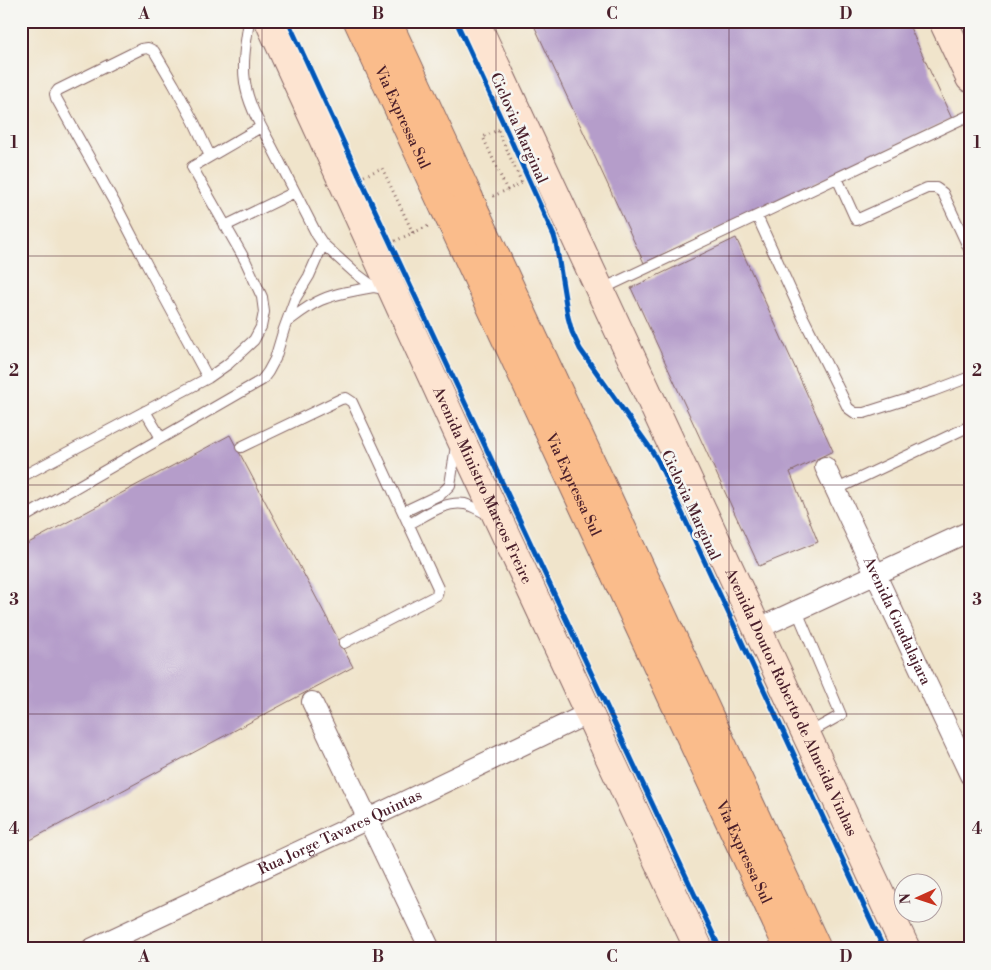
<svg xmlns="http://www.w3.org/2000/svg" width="991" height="970" font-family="'Libre Bodoni',serif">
  <rect width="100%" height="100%" fill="#f6f6f2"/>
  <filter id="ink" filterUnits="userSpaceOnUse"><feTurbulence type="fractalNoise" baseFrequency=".02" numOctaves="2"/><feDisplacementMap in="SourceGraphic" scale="10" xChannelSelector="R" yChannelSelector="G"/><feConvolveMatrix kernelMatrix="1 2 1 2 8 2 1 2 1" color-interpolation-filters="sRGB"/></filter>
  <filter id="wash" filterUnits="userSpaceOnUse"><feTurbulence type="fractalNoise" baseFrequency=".0096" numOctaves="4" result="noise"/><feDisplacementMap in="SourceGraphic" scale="20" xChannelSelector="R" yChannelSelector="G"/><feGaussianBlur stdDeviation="1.12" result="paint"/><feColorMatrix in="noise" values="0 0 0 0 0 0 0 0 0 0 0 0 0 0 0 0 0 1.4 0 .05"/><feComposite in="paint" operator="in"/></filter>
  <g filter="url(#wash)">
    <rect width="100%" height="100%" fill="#f0e4cb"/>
    <g id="blocks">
      <path fill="#b59dca" d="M532,21H907L952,119L644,263Z
        M736,238L833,451L790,472L818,542L759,566L631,288Z
        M230,435L353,667L21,845V547Z"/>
    </g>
  </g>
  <g filter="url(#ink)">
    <use href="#blocks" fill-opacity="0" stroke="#846463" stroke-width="1"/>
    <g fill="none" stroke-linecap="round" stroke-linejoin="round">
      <defs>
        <path id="lane" d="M249,21C246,41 242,62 245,82C248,107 264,131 275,153C289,180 303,208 317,235L323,244L354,272L374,287L389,290
          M837,178L856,220L927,188H936L943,193L970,251
          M757,216L802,315L848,408L855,413H864L933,391L970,377
          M225,226L295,192
          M600,290L970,115
          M287,322C298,314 309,305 321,300C337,293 356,290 374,287
          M208,378L148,267L118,209L56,98L55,94L58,90L141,49L148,48L154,51L174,85L194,122L210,156
          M145,411L161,438
          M241,447L341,399L346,398L352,402L438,588L437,595L344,643
          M21,477L208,378L228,364L254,340L261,327L264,312L262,297L245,260L192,167L261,127
          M835,490L970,426
          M403,512L441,494L450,485L456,446
          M21,519L262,380L268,372L275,359L284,329L295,299L309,276L323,244
          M409,524C425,516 445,500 465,504C473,506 482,512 490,515
          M797,611L841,715L807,734"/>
        <g id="street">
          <path id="s1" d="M825,467L970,775"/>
          <path d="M757,629L970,531"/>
          <path d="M312,702L430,949"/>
          <path id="s2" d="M91,949L368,819L589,713"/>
        </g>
        <g id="secondary">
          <path id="s3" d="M269,21L458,433L699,949"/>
          <path id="s4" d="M475,21L906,949"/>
          <path d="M943,21L970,78"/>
        </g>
        <g id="highway">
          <path id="s5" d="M358,21L444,207"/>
          <path d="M387,21L468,196"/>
          <path d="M477,216L817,949"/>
          <path id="s6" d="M454,227L789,949"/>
        </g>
      </defs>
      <use href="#lane" stroke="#846463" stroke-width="12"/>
      <use href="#street" stroke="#846463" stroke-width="22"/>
      <use href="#secondary" stroke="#846463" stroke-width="30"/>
      <use href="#highway" stroke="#846463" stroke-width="30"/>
      <path stroke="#846463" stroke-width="3" stroke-dasharray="1 4" stroke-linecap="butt" d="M498,131L522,183
        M364,176L382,168L413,233
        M507,190L522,183
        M493,196L507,190L483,137L500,129
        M395,241L428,226"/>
      <use href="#lane" stroke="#fff" stroke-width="10"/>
      <use href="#street" stroke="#fff" stroke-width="20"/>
      <use href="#secondary" stroke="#fde4d1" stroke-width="28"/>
      <use href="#highway" stroke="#fabc8b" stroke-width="28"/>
      <defs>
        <path id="highway-bridge" d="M468,196L477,216
          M444,207L454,227"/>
      </defs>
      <use href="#highway-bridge" stroke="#846463" stroke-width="30" stroke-linecap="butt"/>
      <use href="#highway-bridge" stroke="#fabc8b" stroke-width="28"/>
      <defs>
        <path id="cycleway" d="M288,21L360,178L720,949
          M456,21L505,127L554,236L556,243L568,317L572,332L580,349L650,448L658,461L884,949"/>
      </defs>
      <use href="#cycleway" stroke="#f6f6f2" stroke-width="8"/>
      <use href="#cycleway" stroke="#0057b8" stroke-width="5"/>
    </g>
  </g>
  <path fill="none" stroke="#4a1f2b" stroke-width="1" stroke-opacity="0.55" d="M262,21V949M496,21V949M729,21V949M21,256H970M21,485H970M21,714H970"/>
  <g text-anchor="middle" stroke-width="5" stroke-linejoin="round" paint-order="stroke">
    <g font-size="15" fill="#4a1f2b" stroke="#f6f6f2">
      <text dy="5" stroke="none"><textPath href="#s5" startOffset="106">Via Expressa Sul</textPath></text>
      <text transform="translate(519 128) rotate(66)" y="5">Ciclovia Marginal</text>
      <text dy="5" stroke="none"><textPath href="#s6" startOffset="284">Via Expressa Sul</textPath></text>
      <text dy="5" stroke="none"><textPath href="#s3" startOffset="511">Avenida Ministro Marcos Freire</textPath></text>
      <text transform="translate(691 505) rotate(65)" y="5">Ciclovia Marginal</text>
      <text dy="5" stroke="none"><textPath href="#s1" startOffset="170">Avenida Guadalajara</textPath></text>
      <text dy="5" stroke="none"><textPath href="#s4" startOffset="751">Avenida Doutor Roberto de Almeida Vinhas</textPath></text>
      <text dy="5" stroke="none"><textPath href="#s2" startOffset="275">Rua Jorge Tavares Quintas</textPath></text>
      <text dy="5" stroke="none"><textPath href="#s6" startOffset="689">Via Expressa Sul</textPath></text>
    </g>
  </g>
  <rect width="991" height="970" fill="none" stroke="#f6f6f2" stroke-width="55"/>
  <g transform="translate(918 898) rotate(267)"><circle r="24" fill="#f6f6f2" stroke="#b1a0a2"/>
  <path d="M0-4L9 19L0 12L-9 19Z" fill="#c8321e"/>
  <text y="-8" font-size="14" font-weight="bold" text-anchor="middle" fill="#4a1f2b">N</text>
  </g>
  <rect x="28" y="28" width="936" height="914" fill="none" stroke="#4a1f2b" stroke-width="2"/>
  <g font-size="16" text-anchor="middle" font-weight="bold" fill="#4a1f2b">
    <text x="144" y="19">A</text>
    <text x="378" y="19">B</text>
    <text x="612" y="19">C</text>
    <text x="846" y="19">D</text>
    <text x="14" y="148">1</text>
    <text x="977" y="148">1</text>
    <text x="14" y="376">2</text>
    <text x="977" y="376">2</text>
    <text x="14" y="605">3</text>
    <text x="977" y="605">3</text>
    <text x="14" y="834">4</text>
    <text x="977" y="834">4</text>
    <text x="144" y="962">A</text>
    <text x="378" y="962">B</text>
    <text x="612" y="962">C</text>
    <text x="846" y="962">D</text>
  </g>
</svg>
